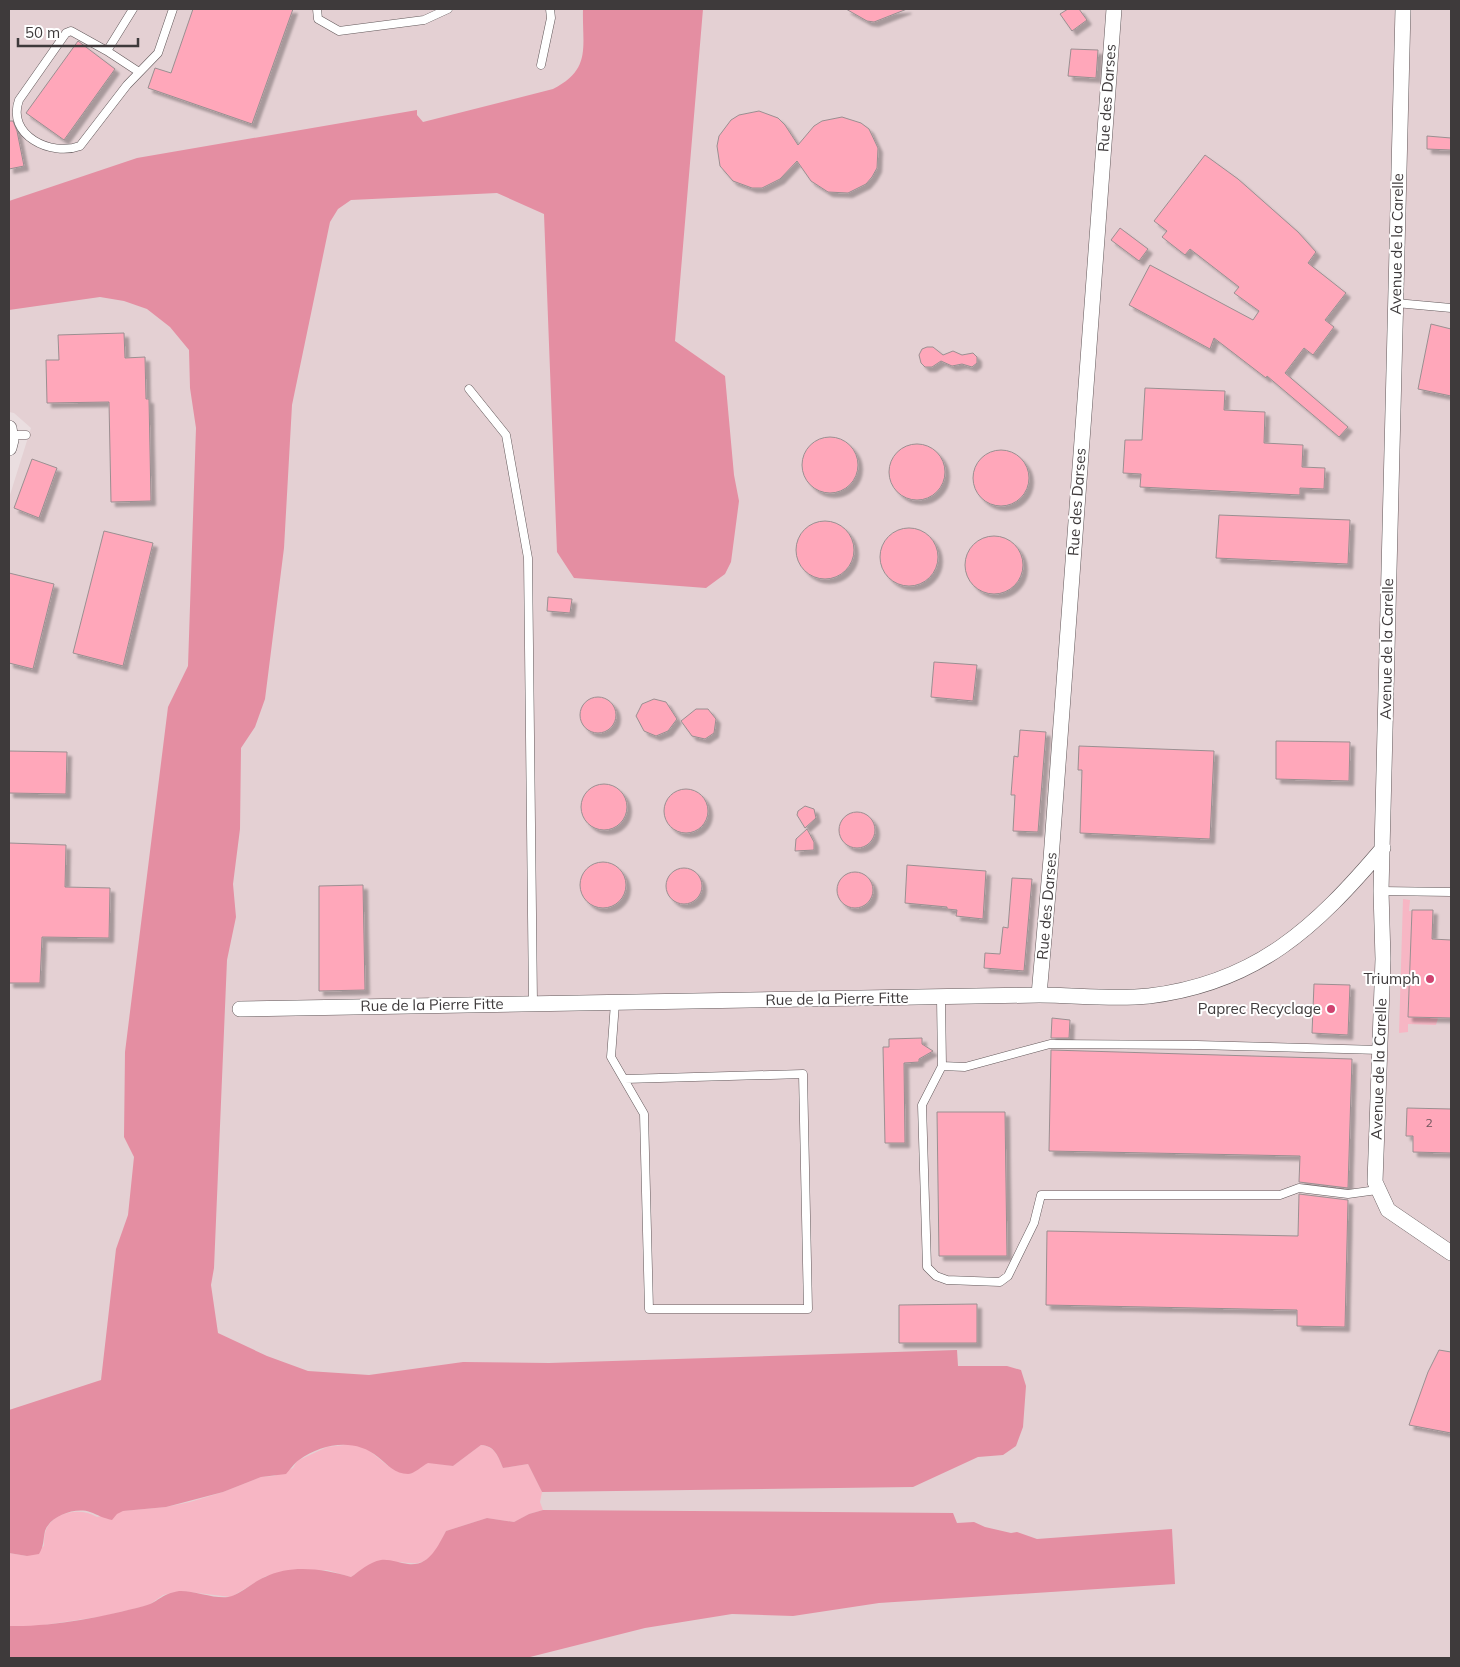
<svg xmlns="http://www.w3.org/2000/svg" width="1460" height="1667" font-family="Mulish,sans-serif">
  <defs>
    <filter id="shadow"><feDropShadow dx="4.5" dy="4.5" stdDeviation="1" flood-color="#0004"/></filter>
  </defs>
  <rect width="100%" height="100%" fill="#eadee0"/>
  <path fill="#e4d0d3" d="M9,9H1451V1658H9V498L31,428L14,413L9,412Z"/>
  <path fill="#f7b6c4" d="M1403,899L1410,900L1409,911H1412L1408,1017L1438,1018L1436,1025L1408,1024V1032L1399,1033Z
    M353,1444L366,1448L388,1466L410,1474L428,1462L453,1466L481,1445C495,1447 498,1456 503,1468L528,1464L542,1492L540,1502L543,1510L529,1514L514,1522L487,1518L446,1531C442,1539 437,1552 430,1557C417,1567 411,1562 397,1562C379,1561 364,1567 351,1577L327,1570L266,1576L231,1597L181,1591L163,1595L149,1605L104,1616L31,1627L9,1626V1553L27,1556L44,1546C44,1541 44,1535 46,1530C54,1511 81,1507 97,1517L123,1511L166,1507L190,1502L223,1492L261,1477L274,1476L293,1468L297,1461L327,1447Z"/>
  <path fill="#e48ea2" d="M583,9H703L675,341L725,376L734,475L739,501L731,562L725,574L706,588L574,578L557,552L544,214L497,193L351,200L338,209L330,222L292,405L284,548L265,699L255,727L241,748L240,829L233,884L236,917L227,960L214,1268L211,1285L218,1333L267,1356L308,1371L369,1375L463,1362L549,1363L957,1350L958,1366H1007L1021,1370L1026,1386L1023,1427L1016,1446L1003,1455L978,1457L913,1487L542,1492L528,1464L503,1468C498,1456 495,1446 481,1445L453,1466L428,1463C422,1466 414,1474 408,1474C395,1474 388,1465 378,1457C355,1438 323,1443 299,1460C294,1463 290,1470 286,1474L261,1477L223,1492L166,1507L123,1511L117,1514L112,1520C103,1518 98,1515 90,1512C75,1507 50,1516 45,1531C43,1540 44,1546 39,1554L27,1556L9,1553V1410L101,1380L116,1249L128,1215L134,1157L124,1137L125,1052L168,707L188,666L196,428L190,388L189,350L170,327L147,309L124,301L100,297L9,310V201L137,158L417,110V115L423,122L553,89C592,69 582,47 583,9Z
    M543,1510L953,1513L957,1523L974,1522L985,1527L1011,1533L1017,1532L1037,1539L1172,1529L1175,1584L879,1603L793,1616L732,1614L645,1628L526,1658H9V1626C52,1627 103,1617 144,1606C158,1603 160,1594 179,1591C194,1590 219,1601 232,1596C243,1592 253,1582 265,1577C292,1564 323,1569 351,1577C360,1571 369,1562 381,1560C390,1559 399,1563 408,1564C429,1567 438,1546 446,1531L487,1518L514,1522L529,1514Z"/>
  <path fill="#ffa7ba" stroke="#9a8f91" filter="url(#shadow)" d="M193,9H293L252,124L148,88L155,68L171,73Z
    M846,9H907L874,22L867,21Z
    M1068,9H1079L1087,20L1072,31L1060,14Z
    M78,41L115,69L64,140L26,113Z
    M1071,49L1098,50L1096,78L1068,76Z
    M759,111L778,118L785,125L798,145L814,126L822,121L842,117L861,123L869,129L878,148L877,168L872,177L866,184L848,193L828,192L811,181L797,161L780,179L762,188H752L733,181L720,166L717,146L719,136L731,120L739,115Z
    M9,121H13L17,131L24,166L9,169Z
    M1427,136L1451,138V150L1427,149Z
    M1205,155L1238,179L1298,232L1316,252L1308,263L1346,293L1325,320L1334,327L1313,355L1304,348L1285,373L1348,427L1339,437L1267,376L1266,378L1214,338L1210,349L1129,305L1150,265L1253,320L1259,311L1234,293L1239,287L1190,249L1185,255L1162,237L1167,231L1154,221Z
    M1120,228L1148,249L1139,261L1111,240Z
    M1431,324L1451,329V396L1418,389Z
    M124,333L125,358L145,357L146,399H149L151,501L111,502L109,402L47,403L46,360H59L58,335Z
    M927,347H933L943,355L953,351L962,355L973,353L977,357V363L972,367L962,364L952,366L941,361L932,367H925L921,363L919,355L922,349Z
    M1145,388L1225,391L1224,410L1265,412L1264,443L1303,445L1302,467L1325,468L1324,489L1300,488V495L1140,487L1141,474L1123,473L1125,440H1142Z
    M802 465a28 28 0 1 1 56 0a28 28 0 1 1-56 0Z
    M889 472a28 28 0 1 1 56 0a28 28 0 1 1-56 0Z
    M973 478a28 28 0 1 1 56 0a28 28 0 1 1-56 0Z
    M32,459L57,468L39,518L14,508Z
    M1219,515L1350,520L1348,564L1216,558Z
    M796 550a29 29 0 1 1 58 0a29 29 0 1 1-58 0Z
    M880 557a29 29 0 1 1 58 0a29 29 0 1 1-58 0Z
    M104,531L153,543L123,666L73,653Z
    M965 565a29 29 0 1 1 58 0a29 29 0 1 1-58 0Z
    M9,573L54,584L33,669L9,663Z
    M548,597L572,599L570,613L547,611Z
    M934,662L977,665L973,701L931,697Z
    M580 715a18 18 0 1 1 36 0a18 18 0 1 1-36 0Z
    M654,699L666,702L677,719L668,731L656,736L644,731L636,716L642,704Z
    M696,709H708L716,719L714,733L705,739L692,736L681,721Z
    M1020,730L1046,732L1038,832L1013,831L1015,795H1011L1014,756L1018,757Z
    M1276,741L1350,742L1349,781L1276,779Z
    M1079,746L1214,751L1210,839L1080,833L1082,770H1078Z
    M9,751L67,752L66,794L9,793Z
    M581 807a23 23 0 1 1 46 0a23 23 0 1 1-46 0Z
    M664 811a22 22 0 1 1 44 0a22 22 0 1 1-44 0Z
    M805,806L814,809L816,818L805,828L797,815L798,811Z
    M839 830a18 18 0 1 1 36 0a18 18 0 1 1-36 0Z
    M807,829L814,842V850L795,851L796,839Z
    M9,843L66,845L65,887L110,888L109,938L42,937L40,983H9Z
    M580 885a23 23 0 1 1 46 0a23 23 0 1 1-46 0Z
    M907,865L986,871L983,919L956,916L957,910L947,909V907L905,903Z
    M666 886a18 18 0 1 1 36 0a18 18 0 1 1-36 0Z
    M837 890a18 18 0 1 1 36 0a18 18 0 1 1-36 0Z
    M1012,878L1032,879L1024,971L984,968L985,953L1000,954L1003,927L1008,928Z
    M363,885L365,990L319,991V886Z
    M1412,910H1433L1432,939L1451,940V1018L1408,1017Z
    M1314,984L1350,985L1348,1035L1312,1033Z
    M1052,1018L1070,1020L1069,1038H1051Z
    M922,1038V1044L933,1051L919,1059V1062L904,1063L905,1143H885L883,1047H889V1039Z
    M1051,1050L1352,1059L1348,1188L1299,1182L1300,1156L1049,1151Z
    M1407,1108L1451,1109V1153L1413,1152V1136H1406Z
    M937,1112H1005L1007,1256H939Z
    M1299,1194L1348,1200L1345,1327L1297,1326V1310L1046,1305L1047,1231L1298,1236Z
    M977,1304V1343H899V1305Z
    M1439,1350L1451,1352V1433L1409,1425L1428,1372Z"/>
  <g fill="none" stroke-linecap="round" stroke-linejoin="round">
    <defs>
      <path id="lane" d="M133,9L107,51L139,72
        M317,9L318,19L339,31L424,20L448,9
        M107,51L71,31L66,33L19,100C6,135 51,157 80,146L127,85L158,53L173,9
        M541,65L551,18L550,9
        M1396,303L1451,308
        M469,389L506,435L528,558L533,1003
        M10,435H26
        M1381,891L1451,892
        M941,998L942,1066L922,1105L927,1267L936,1276L947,1280L1000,1282L1008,1276L1034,1223L1041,1195H1280L1299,1188L1348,1194L1377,1190
        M615,1003L611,1057L644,1114L649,1309H808L803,1074L625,1079
        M942,1066L965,1067L1050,1044L1197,1045L1380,1050"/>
      <path id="street" d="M1403,9L1381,891L1383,959L1375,1182L1388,1210L1451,1253
        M9,428L11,440L9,448
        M1039,995L1051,859L1114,9
        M240,1009L1039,995C1075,995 1113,1000 1149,996C1257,983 1316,927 1383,848"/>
    </defs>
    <use href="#lane" stroke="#62585a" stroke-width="9"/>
    <use href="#street" stroke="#62585a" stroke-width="16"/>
    <use href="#lane" stroke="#fff" stroke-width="8"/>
    <use href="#street" stroke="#fff" stroke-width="15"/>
  </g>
  <g fill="#cf426f" stroke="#fff" stroke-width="2">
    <circle cx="1430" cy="979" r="5"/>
    <circle cx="1331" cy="1009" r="5"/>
  </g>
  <g text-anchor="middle" stroke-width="4" stroke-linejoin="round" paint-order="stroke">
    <g font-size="12" fill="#6e555b">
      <text x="1429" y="1127">2</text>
    </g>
    <g font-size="15" fill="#3e3a3b" stroke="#fff">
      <text transform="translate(1107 98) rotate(-86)" y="5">Rue des Darses</text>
      <text transform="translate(1397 244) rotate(-89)" y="5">Avenue de la Carelle</text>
      <text transform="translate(1077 502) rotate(-86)" y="5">Rue des Darses</text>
      <text transform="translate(1387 649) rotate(-89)" y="5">Avenue de la Carelle</text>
      <text transform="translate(1047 906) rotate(-85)" y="5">Rue des Darses</text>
      <text transform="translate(837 999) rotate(-1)" y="5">Rue de la Pierre Fitte</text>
      <text transform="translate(432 1005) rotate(-1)" y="5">Rue de la Pierre Fitte</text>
      <text transform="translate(1379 1069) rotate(-88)" y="5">Avenue de la Carelle</text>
    </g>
    <g font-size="15" fill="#3e3a3b" stroke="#fff" text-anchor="end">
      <text x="1420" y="984">Triumph</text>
      <text x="1321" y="1014">Paprec Recyclage</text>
    </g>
  </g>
  <rect width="1460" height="1667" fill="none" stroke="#3e3a3b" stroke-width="20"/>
  <path d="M18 38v8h120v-8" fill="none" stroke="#3e3a3b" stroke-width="2.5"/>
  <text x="25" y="38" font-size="15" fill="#3e3a3b" stroke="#ffffff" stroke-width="4" paint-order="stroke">50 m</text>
</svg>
